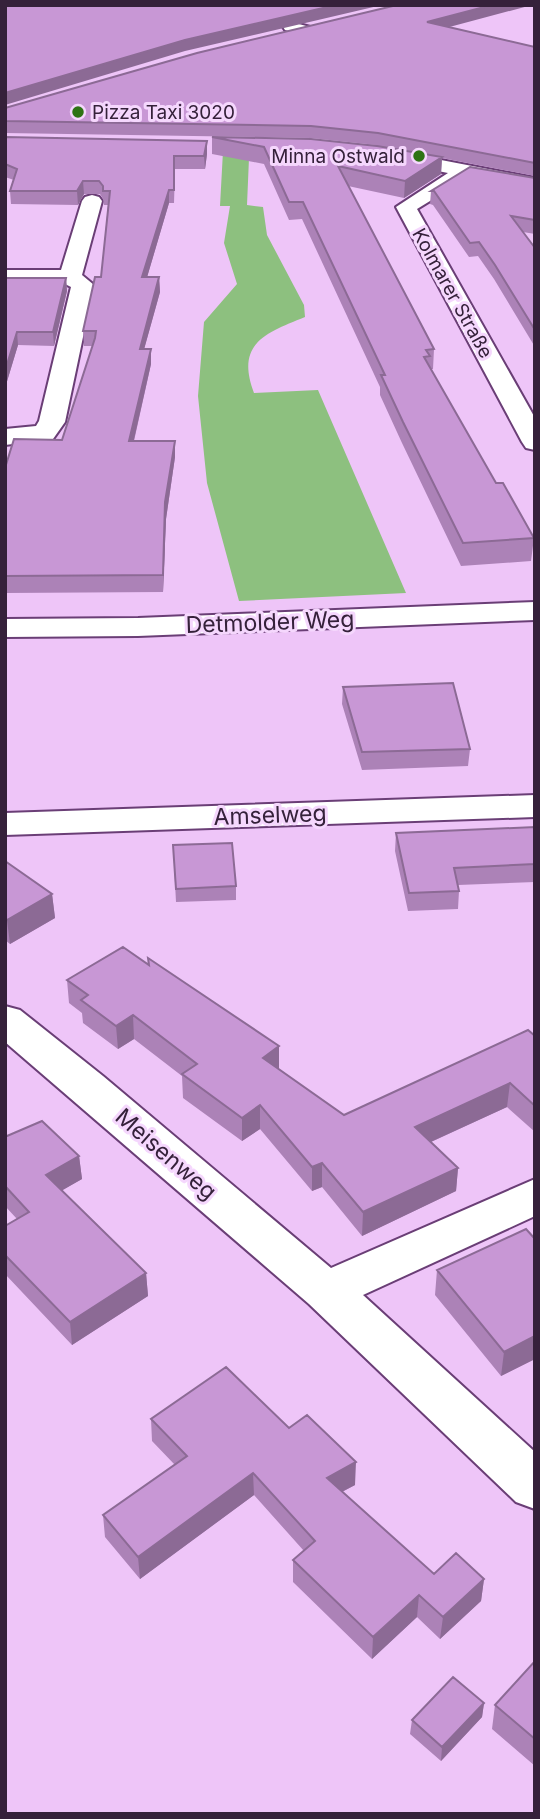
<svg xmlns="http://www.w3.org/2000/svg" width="540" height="1819" font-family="Inter,sans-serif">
  <rect width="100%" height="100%" fill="#eec5f8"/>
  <path fill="#8dc07f" d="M223,151L249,158L247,205L263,207L267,235L304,305L305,317C266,333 235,343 254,393L318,390L406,593L239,601L207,483L198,396L204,322L237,284L224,243L230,206H220Z"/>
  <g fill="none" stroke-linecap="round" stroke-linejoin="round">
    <defs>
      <path id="minor" d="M291,22L318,29L320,32L312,37L285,30L283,27L285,24Z
        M389,150L535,178V190L469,177L417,209L535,418V450L526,448L522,442L396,207L448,173L382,160L379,156Z
        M92,195L99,197L102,201L82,275L94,285L65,422L53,439L5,445V429L36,426L39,421L71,287L65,284H5V270H61L82,201L85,197Z
        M535,795V817L5,835V813Z
        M5,1006L20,1010L103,1076L331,1268L535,1179V1216L363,1295L535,1452V1509L516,1502L309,1304L5,1042Z"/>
      <path id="tertiary" d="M535,602V620L138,636L5,637V619L138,618Z"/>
    </defs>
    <use href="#minor" stroke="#6a3e76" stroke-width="4"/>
    <use href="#tertiary" stroke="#6a3e76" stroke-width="4"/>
    <use href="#minor" fill="#fff" fill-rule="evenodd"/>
    <use href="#tertiary" fill="#fff" fill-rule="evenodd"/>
  </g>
  <path fill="#ac82b7" d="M449,27L535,47V176L442,158L441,174L404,198L348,186L434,349L433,369H431L496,483L534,538L531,561L461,566L402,443L380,395V387L302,219L289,220L264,164L212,154V137L377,145L311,138L5,133V108Z
    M5,137L207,154L205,169H175L174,203H169L147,277H159L160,292L144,349L151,364L134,441H175V457L166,519L163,592L5,593V468L62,440L93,346H84L83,331L101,277L108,205H104L103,199L100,194H84L78,205L11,204L10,191L14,180L5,177Z
    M535,178V234L523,232L535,248V347L494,279L478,256L469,257L433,205L430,204L431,191Z
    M5,278H66L67,291L54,346L18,345L5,388Z
    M343,687L470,749L468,766L362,770L342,704Z
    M535,827V882L458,885L459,891L458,909L408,911L395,851L396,833Z
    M173,845L236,886V900L176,902Z
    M5,861L52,894L55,918L10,944L5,940Z
    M67,980L279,1069L344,1115L535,1036V1132L507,1107L431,1142L458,1168L456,1191L362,1236L322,1187L312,1191L260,1129L242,1141L183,1098L182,1076L134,1039L118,1049L83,1023L82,1013L69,1003Z
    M5,1134L7,1136L79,1156L82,1179L62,1190L146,1273L148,1296L72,1345L5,1274V1226L17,1219L5,1206Z
    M535,1239V1359L501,1376L435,1295L437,1270Z
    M151,1419L289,1428L355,1485L342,1492L434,1574L484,1579L481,1601L440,1639L417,1617L372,1659L293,1582V1560L304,1551L254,1495L140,1579L105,1537L103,1515L175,1465L152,1441Z
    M535,1661V1766L492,1729L495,1705Z
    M484,1703L482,1717L441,1761L410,1734L412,1720Z"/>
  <path fill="#8c6a95" d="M336,5H382L185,51L5,105V93L185,40Z
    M492,5H532L427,33V22Z
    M207,141V154L205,169L204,156Z
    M442,157L441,174L404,198L405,181Z
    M83,181L84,194L78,205L77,191Z
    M169,190V203L143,291L142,277Z
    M159,277L160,292L140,364V349Z
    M66,278L67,291L54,346L53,332Z
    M17,332L18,345L5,388V371Z
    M151,349V364L130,457L129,441Z
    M175,441V457L166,519L163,592V575L165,502Z
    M52,894L55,918L10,944L7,920Z
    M133,1015L134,1039L118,1049L116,1026Z
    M279,1046V1070L263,1058Z
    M510,1083L507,1107L413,1150L415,1127Z
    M260,1105V1129L242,1141V1118Z
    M79,1156L82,1179L49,1198L46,1175Z
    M322,1163V1187L312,1191V1167Z
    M458,1168L456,1191L362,1236L363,1212Z
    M146,1273L148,1296L72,1345L70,1322Z
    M535,1336V1359L501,1376L504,1352Z
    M356,1462L355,1485L326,1500L327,1478Z
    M253,1473L254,1495L140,1579L138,1557Z
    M484,1579L481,1601L440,1639L443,1617Z
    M419,1595L417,1617L372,1659L373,1637Z
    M484,1703L482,1717L441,1761L442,1747Z"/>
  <path fill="#c897d5" stroke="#8c6a95" stroke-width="2" d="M5,5H336L185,40L5,93Z
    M397,5H492L427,22L535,47V163L378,133L311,126L5,121V108L197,53Z
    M5,137L207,141L204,156H174V190H169L142,277H159L140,349H151L129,441H175L165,502L163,575L5,576V468L14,439L62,440L95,338L96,331H83L95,277H101L110,191H103V186L99,181H83L77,191H10L17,169L5,164Z
    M212,137L311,139L377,146L442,157L405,181L338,166L434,349L426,350L430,356L424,357L496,483H503L534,538L463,543L403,422L381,375H385L303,202H289L264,147Z
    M470,167L535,178V220L511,216L535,248V330L495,265L479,242L470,243L434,191H431Z
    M5,278H66L53,332H17L5,371Z
    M453,683L470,749L362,752L343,687Z
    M535,827V864L454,868L459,891L409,893L396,833Z
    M232,843L236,886L176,889L173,845Z
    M5,861L52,894L7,920L5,918Z
    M123,947L149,965L148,958L279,1046L263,1058L344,1115L528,1030L535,1036V1106L510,1083L415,1127L458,1168L363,1212L322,1163L312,1167L260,1105L242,1118L182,1074L197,1064L133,1015L116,1026L81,1000L88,995L67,980Z
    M42,1121L79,1156L46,1175L146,1273L70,1322L5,1255V1226L29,1212L5,1186V1134L7,1136Z
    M526,1229L535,1239V1336L504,1352L437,1270Z
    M226,1367L289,1428L307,1415L356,1462L327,1478L434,1574L456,1553L484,1579L443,1617L419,1595L373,1637L293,1560L315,1541L253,1473L138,1557L103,1515L187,1456L151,1419Z
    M535,1661V1739L495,1705Z
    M453,1677L484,1703L442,1747L412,1720Z"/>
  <g fill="#2e7314" stroke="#f5d7fd" stroke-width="2.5">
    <circle cx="78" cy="112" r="7"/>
    <circle cx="419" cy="156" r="7"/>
  </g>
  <g text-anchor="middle" stroke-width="6" stroke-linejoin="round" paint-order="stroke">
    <g font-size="19" fill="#35213a" stroke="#f5d7fd" text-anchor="start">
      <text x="92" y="119">Pizza Taxi 3020</text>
      <text x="405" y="163" text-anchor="end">Minna Ostwald</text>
    </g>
    <g font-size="19" fill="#35213a" stroke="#f5d7fd">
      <text transform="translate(453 293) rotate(61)" y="7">Kolmarer Straße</text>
    </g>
    <g font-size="23" fill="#35213a" stroke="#f5d7fd">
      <text transform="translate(270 622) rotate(-2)" y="8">Detmolder Weg</text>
      <text transform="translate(270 815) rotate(-2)" y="8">Amselweg</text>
      <text transform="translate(166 1154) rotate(41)" y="8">Meisenweg</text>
    </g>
  </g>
  <rect width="540" height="1819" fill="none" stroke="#35213a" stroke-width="14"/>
</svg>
